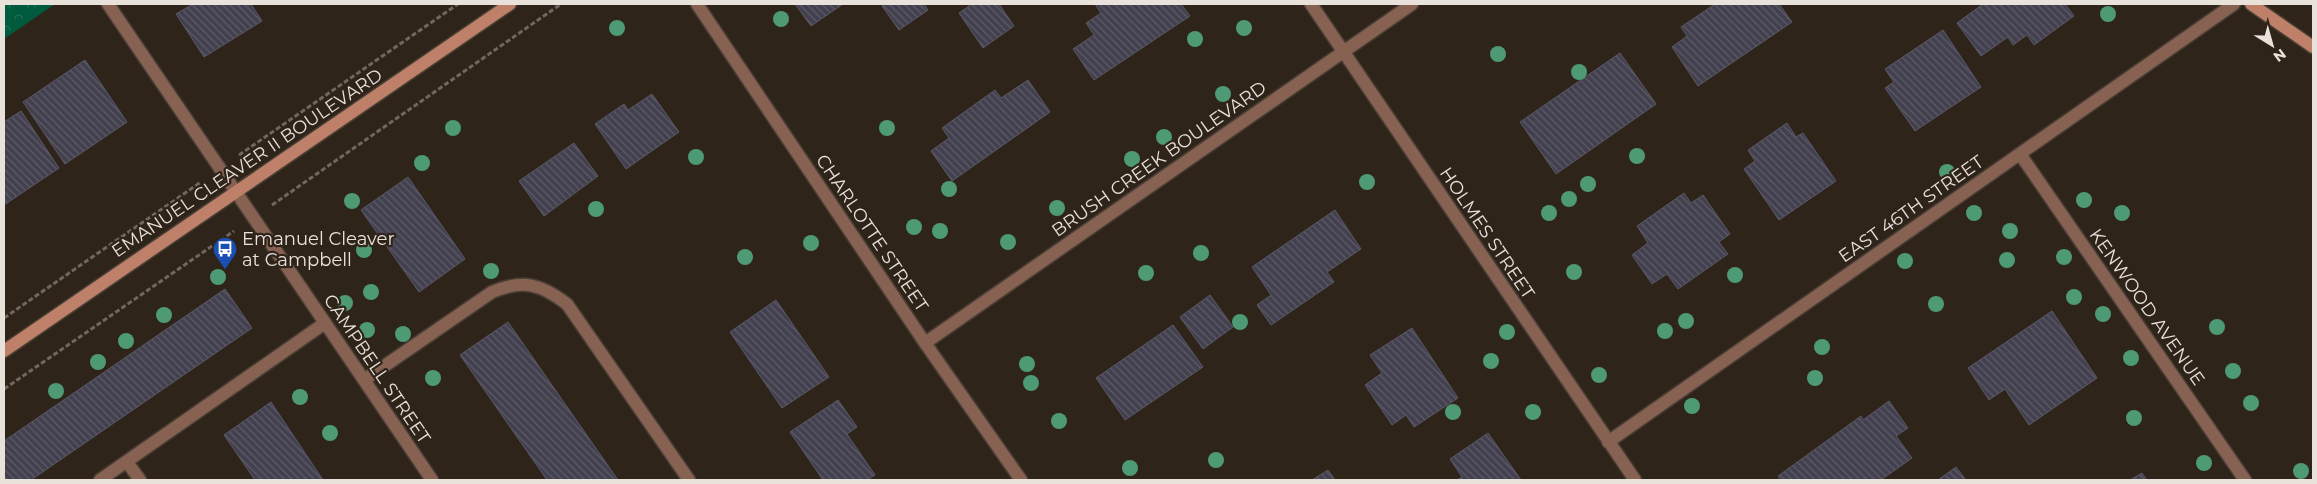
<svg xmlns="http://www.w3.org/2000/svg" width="2317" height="484" font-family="Montserrat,sans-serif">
  <defs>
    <pattern id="park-crowns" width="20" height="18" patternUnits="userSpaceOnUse" patternTransform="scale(1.25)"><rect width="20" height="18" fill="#005a3d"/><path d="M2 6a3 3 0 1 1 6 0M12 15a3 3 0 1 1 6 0" fill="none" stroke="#257158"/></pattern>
    <pattern id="building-back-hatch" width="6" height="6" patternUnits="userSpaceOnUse" patternTransform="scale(1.25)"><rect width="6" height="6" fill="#42404e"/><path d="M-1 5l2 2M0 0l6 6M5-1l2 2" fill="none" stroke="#5d5b67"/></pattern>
  </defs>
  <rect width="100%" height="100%" fill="#2f241a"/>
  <path fill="url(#park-crowns)" d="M4,4H55L4,39Z"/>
  <path fill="url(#building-back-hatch)" stroke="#5a5867" d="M193,4H251L262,21L204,57L176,14Z
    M795,4H843L811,26Z
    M885,4H924L928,10L899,30L882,6Z
    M972,4H999L1014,26L983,48L959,13Z
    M1095,4H1181L1190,16L1094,80L1073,49L1094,35L1086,23L1101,13Z
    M1715,4H1779L1792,22L1698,86L1672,47L1687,36L1681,27Z
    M1983,4H2065L2074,16L2034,45L2027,35L2013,45L2008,37L1981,56L1957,23Z
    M1943,30L1981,87L1915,131L1885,88L1894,82L1885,69Z
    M1620,53L1656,104L1556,174L1520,122Z
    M85,60L127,122L65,164L23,102Z
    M1028,80L1050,112L952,181L931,151L949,138L942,128L995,90L1001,98Z
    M652,94L679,132L626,169L595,124L624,104L628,110Z
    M21,111L59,168L4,205V122Z
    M1787,123L1796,137L1803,133L1836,181L1779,220L1744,169L1755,161L1748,150Z
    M574,143L598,176L544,216L519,181Z
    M408,177L465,259L419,292L361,210Z
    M1684,193L1691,203L1703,195L1730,234L1719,242L1728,254L1678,289L1667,274L1652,284L1632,255L1648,243L1637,226Z
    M1335,210L1361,249L1327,272L1334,282L1271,325L1257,305L1271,295L1252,267Z
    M225,289L252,328L31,480H4V441Z
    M1210,295L1233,327L1203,349L1180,317Z
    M776,300L829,377L782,408L730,332Z
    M2052,311L2097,378L2029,425L2005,389L1989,400L1968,368Z
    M508,322L618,480H547L460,355Z
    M1173,325L1203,367L1125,420L1096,378Z
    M1412,328L1458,398L1414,427L1406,415L1392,425L1365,385L1382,373L1370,355Z
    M838,400L857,427L847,434L875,475L867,480H823L790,432Z
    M1889,401L1908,428L1896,436L1912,458L1881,480H1781L1778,476L1861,416L1863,420Z
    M271,402L323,480H255L224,435Z
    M1488,433L1521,480H1457L1462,477L1450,459Z
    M1956,467L1966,480H1938Z
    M1328,470L1335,480H1312Z
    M2142,473L2147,480H2130Z"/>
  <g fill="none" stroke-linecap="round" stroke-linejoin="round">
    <defs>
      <path id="lane" d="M364,380L492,292C523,279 541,284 567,304L689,480
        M127,462L140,480
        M100,480L325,323"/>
      <path id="street" d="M108,4L432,480
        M697,4L925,343L1021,480
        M1311,4L1635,480
        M2020,154L2245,480
        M925,343L1412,4
        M1608,442L2234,4"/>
      <path id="secondary" d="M2251,4L2313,47
        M4,351L510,4"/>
    </defs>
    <use href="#lane" stroke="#493f35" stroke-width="15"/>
    <use href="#street" stroke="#493f35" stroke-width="15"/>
    <use href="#secondary" stroke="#493f35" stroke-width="15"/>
    <path stroke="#71675e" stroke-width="3" stroke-dasharray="5 2.5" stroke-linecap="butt" d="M239,155L458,4
      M272,205L561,4
      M4,318L201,182
      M4,389L234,231"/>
    <use href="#lane" stroke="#876151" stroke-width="12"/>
    <use href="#street" stroke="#876151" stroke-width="12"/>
    <use href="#secondary" stroke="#be8068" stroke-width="12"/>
  </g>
  <g fill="#4e9a74">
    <circle cx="2108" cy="14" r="8"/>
    <circle cx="781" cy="19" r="8"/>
    <circle cx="617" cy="28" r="8"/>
    <circle cx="1244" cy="28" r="8"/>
    <circle cx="1195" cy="39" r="8"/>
    <circle cx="1498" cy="54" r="8"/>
    <circle cx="1579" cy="72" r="8"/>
    <circle cx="1223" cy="94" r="8"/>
    <circle cx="453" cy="128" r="8"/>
    <circle cx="887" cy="128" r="8"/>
    <circle cx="1164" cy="137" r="8"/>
    <circle cx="1637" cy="156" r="8"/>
    <circle cx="696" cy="157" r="8"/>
    <circle cx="1132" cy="159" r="8"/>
    <circle cx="422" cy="163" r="8"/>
    <circle cx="1947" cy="172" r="8"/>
    <circle cx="1367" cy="182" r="8"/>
    <circle cx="1588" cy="184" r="8"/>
    <circle cx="949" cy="189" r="8"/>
    <circle cx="1569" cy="199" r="8"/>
    <circle cx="2084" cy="200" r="8"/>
    <circle cx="352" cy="201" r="8"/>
    <circle cx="1057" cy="208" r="8"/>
    <circle cx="596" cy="209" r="8"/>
    <circle cx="1549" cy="213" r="8"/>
    <circle cx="1974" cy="213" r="8"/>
    <circle cx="2122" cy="213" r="8"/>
    <circle cx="914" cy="227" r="8"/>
    <circle cx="940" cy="231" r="8"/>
    <circle cx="2010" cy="231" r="8"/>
    <circle cx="1008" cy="242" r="8"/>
    <circle cx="811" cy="243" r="8"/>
    <circle cx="364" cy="250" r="8"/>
    <circle cx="1201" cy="253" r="8"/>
    <circle cx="745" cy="257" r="8"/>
    <circle cx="2064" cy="257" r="8"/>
    <circle cx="2007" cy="260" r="8"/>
    <circle cx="1905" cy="261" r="8"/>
    <circle cx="491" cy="271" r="8"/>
    <circle cx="1574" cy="272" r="8"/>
    <circle cx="1146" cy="273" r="8"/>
    <circle cx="1735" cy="275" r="8"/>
    <circle cx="218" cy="277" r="8"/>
    <circle cx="371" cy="292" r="8"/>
    <circle cx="2074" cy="297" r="8"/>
    <circle cx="345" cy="303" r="8"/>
    <circle cx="1936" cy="304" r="8"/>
    <circle cx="2103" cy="314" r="8"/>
    <circle cx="164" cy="315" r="8"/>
    <circle cx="1686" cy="321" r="8"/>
    <circle cx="1240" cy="322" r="8"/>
    <circle cx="2217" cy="327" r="8"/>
    <circle cx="367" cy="330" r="8"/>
    <circle cx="1665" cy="331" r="8"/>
    <circle cx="1507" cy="332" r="8"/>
    <circle cx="403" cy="334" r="8"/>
    <circle cx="126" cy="341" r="8"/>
    <circle cx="1822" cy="347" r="8"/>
    <circle cx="2131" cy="358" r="8"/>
    <circle cx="1491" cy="361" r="8"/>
    <circle cx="98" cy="362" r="8"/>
    <circle cx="1027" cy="364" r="8"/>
    <circle cx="2233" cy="371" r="8"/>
    <circle cx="1599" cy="375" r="8"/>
    <circle cx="433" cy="378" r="8"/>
    <circle cx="1815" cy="378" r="8"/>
    <circle cx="1031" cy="383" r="8"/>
    <circle cx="56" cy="391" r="8"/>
    <circle cx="300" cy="397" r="8"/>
    <circle cx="2251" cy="403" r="8"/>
    <circle cx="1692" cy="406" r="8"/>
    <circle cx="1453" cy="412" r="8"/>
    <circle cx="1533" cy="412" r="8"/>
    <circle cx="2134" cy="418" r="8"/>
    <circle cx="1059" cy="421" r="8"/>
    <circle cx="330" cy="433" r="8"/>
    <circle cx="1216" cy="460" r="8"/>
    <circle cx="2204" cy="463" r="8"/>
    <circle cx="1130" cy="468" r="8"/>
    <circle cx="2301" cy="471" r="8"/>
  </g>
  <defs>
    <symbol id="bus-pin" viewBox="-11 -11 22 30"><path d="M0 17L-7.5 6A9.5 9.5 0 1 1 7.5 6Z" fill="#1a4fb4" stroke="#2f241a"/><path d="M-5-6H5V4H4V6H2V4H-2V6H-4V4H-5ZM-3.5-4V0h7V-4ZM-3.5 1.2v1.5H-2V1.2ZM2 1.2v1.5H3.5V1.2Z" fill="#fff"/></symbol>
  </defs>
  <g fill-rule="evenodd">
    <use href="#bus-pin" x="211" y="235" width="28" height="38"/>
  </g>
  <g text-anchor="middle" stroke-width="4.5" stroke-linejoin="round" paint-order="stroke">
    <g font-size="18" fill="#e9e2db" stroke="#2f241a">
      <text transform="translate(1159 159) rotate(-35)" y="6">BRUSH CREEK BOULEVARD</text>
      <text transform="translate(247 163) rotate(-34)" y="6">EMANUEL CLEAVER II BOULEVARD</text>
      <text transform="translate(1911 209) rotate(-35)" y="6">EAST 46TH STREET</text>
      <text transform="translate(872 233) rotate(56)" y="6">CHARLOTTE STREET</text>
      <text transform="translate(1487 233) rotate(56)" y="6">HOLMES STREET</text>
      <text transform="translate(2147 307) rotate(55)" y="6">KENWOOD AVENUE</text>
      <text transform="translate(377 369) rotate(56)" y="6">CAMPBELL STREET</text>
    </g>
    <g font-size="18" fill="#e9e2db" stroke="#2f241a" text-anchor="start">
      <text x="242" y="245">Emanuel Cleaver<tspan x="242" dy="21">at Campbell</tspan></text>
    </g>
  </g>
  <rect width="2317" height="484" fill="none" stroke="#e9e2db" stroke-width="10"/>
  <g transform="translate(2272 45) rotate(143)" stroke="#2f241a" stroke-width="4" paint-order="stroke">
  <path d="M0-4L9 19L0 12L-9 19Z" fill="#e9e2db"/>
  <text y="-8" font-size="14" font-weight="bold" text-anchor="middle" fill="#e9e2db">N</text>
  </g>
</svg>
